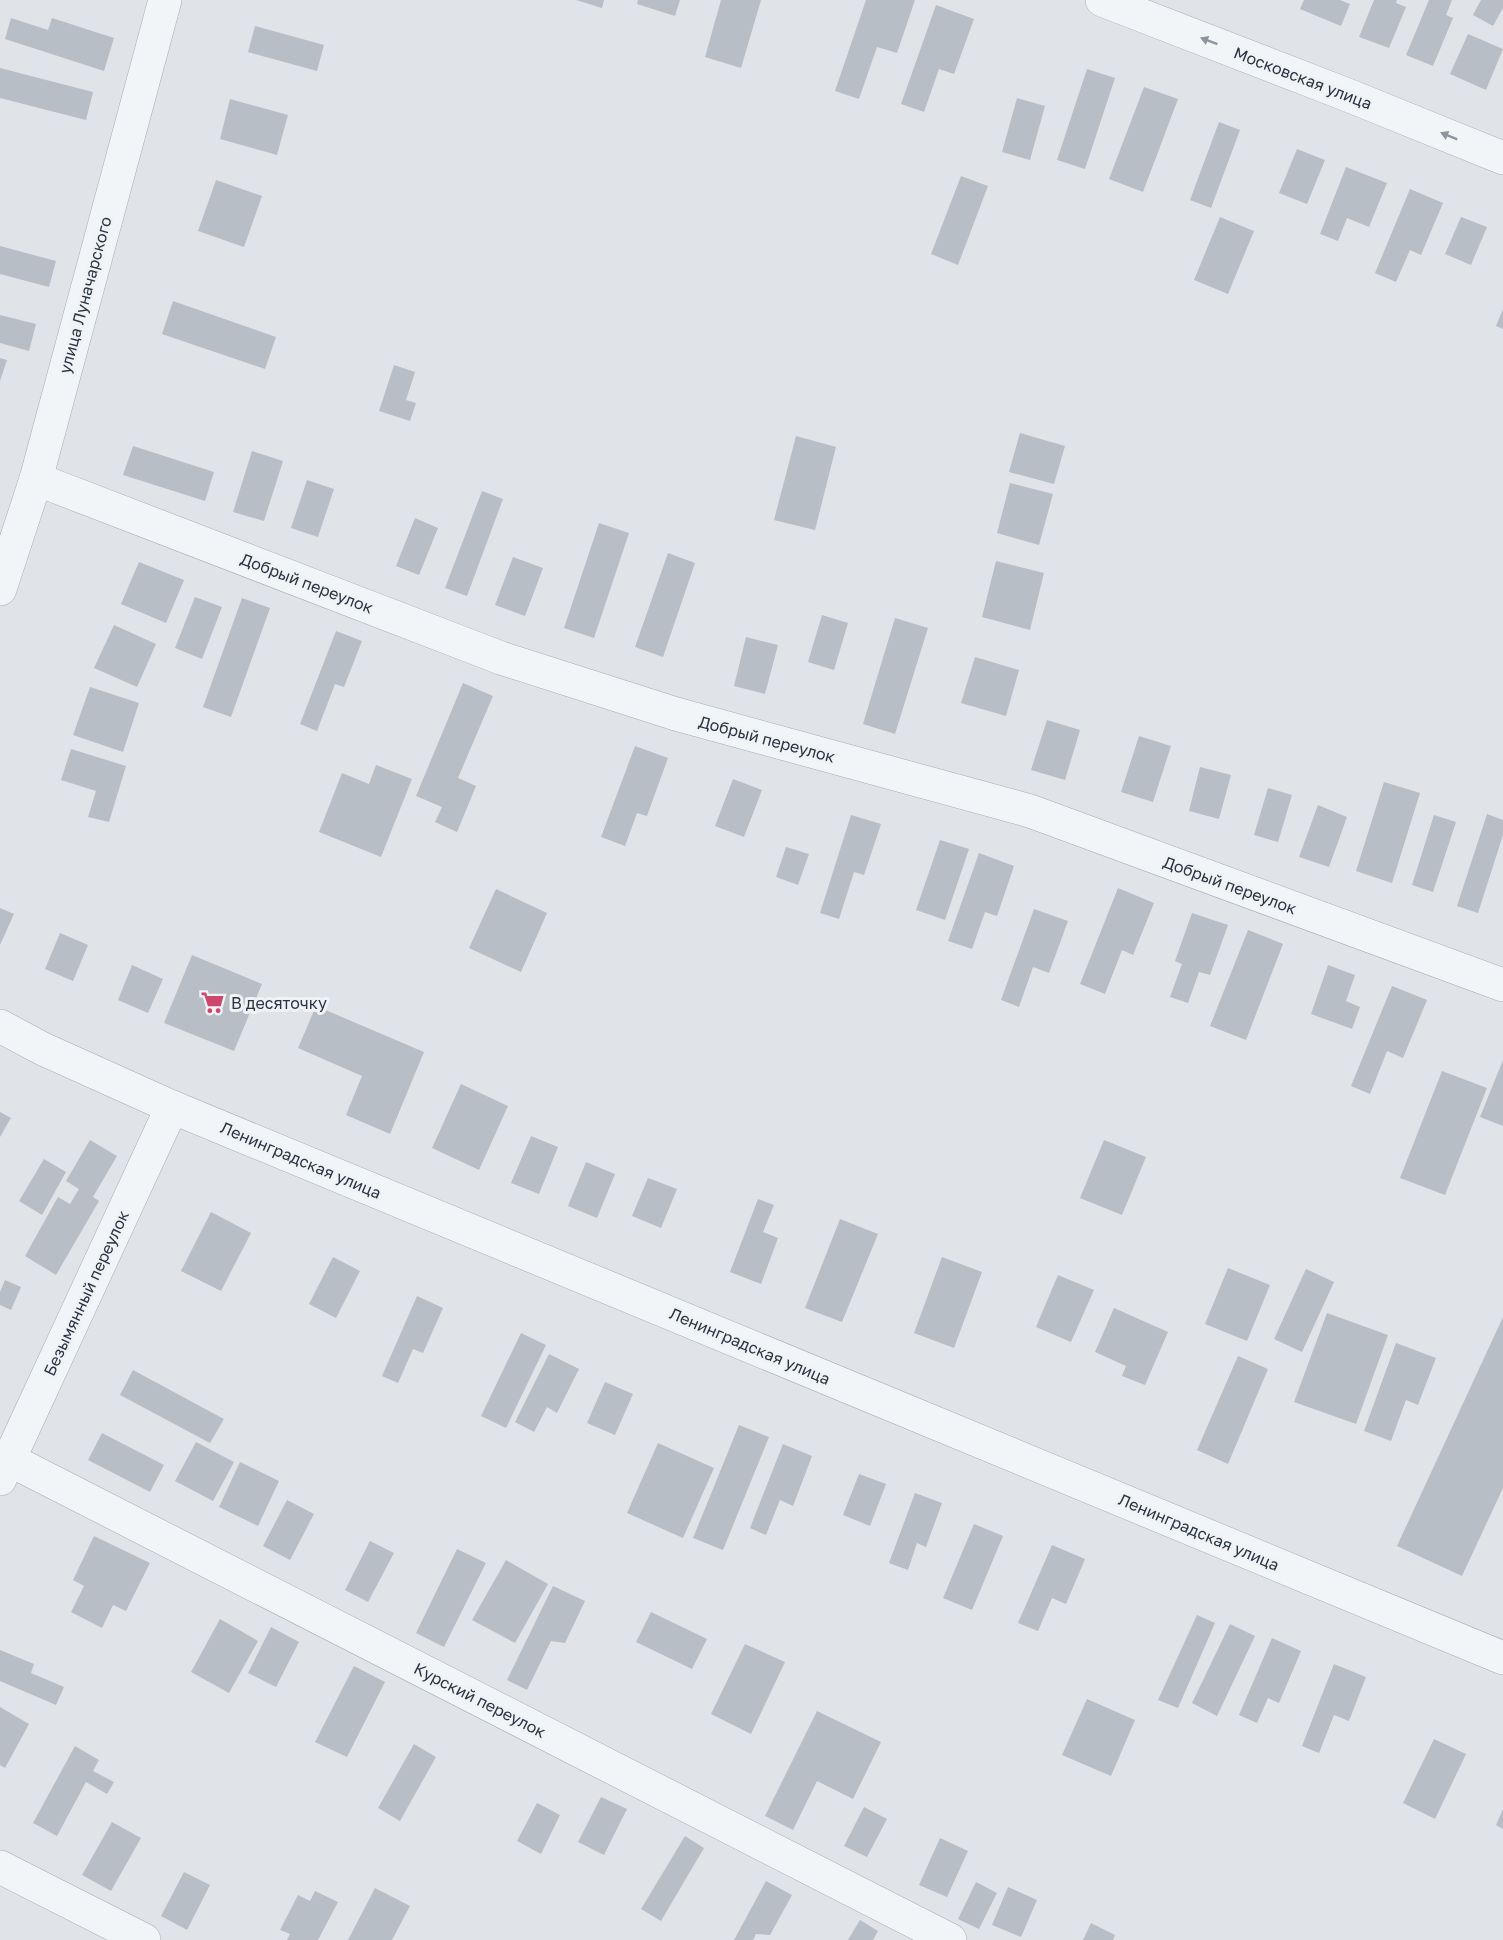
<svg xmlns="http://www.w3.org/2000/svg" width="1503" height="1940" font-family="'Golos Text',sans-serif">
  <rect width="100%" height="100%" fill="#e0e4e9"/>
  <path fill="#b7bec5" d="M576,0H604L602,8Z
    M638,0H680L675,16L637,4Z
    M721,0H761L741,68L705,57Z
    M866,0H915L897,53L877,47L859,99L835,91Z
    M1304,0H1340L1350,4L1341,26L1300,9Z
    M1374,0H1397L1396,3L1406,7L1389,48L1359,37Z
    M1429,0H1452L1446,15L1453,18L1433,66L1406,55Z
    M1481,0H1503V8L1493,26L1473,15Z
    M936,5L974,19L954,74L939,69L924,112L901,104Z
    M11,18L48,30L52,18L114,38L104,71L5,39Z
    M255,26L324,45L317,71L248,52Z
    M1468,34L1503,49L1486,90L1450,74Z
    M0,68L93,92L86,120L0,98Z
    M1087,69L1115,78L1085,169L1057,160Z
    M1144,87L1178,99L1143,192L1109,179Z
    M1017,98L1045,106L1030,160L1002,152Z
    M230,99L288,115L277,155L220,139Z
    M1219,122L1240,130L1211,208L1190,200Z
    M1297,149L1325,160L1307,204L1279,193Z
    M1346,167L1387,183L1369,227L1347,218L1338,241L1320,234Z
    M961,176L988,186L958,265L931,254Z
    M216,180L262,196L244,247L198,231Z
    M1410,189L1443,203L1421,255L1410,250L1396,282L1375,273Z
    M1220,217L1254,231L1228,294L1194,280Z
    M1461,217L1487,227L1471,265L1445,254Z
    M0,246L56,261L49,287L0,274Z
    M173,301L276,337L265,369L162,334Z
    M1503,309V329L1496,326Z
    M0,315L36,324L29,351L0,343Z
    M0,358L7,360L0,381Z
    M394,365L415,372L406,400L416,403L410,421L379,411Z
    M1020,433L1065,446L1054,484L1009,472Z
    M796,436L836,447L815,530L774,520Z
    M133,446L214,472L205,501L123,475Z
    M252,451L283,461L264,521L233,512Z
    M307,480L334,489L318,537L291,528Z
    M1010,483L1053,494L1039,545L997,533Z
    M482,491L503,499L467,596L445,588Z
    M415,518L438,528L419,575L396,566Z
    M599,523L629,533L594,638L564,628Z
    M668,553L695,563L663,657L635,647Z
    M513,557L543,568L525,616L495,605Z
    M996,561L1044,573L1030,630L982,617Z
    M139,562L184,580L166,623L121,604Z
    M195,597L222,607L202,659L175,648Z
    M242,598L270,608L231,717L203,707Z
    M822,615L848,623L834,670L808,662Z
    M895,618L928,628L895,734L863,724Z
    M114,625L156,644L137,687L94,668Z
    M336,631L362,641L344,687L335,684L317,731L300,724Z
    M746,637L778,645L765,694L734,686Z
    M975,657L1019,670L1006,716L961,703Z
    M463,683L493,696L458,778L476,786L457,832L435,822L442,807L416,796Z
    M90,687L139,703L123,752L73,735Z
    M1047,720L1080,730L1065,780L1031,770Z
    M1139,736L1171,746L1153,802L1121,792Z
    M635,746L668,758L647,816L637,813L625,846L601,837Z
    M71,749L126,766L109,822L88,817L96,791L61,780Z
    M376,765L412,779L381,857L319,832L342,773L369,784Z
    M1200,767L1231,775L1219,819L1189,811Z
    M733,779L762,790L744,837L715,826Z
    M1384,782L1420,793L1392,883L1356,871Z
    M1268,788L1292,795L1278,842L1254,835Z
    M1318,805L1347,817L1329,867L1299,857Z
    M1487,814L1503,820V835L1478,913L1457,906Z
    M851,815L881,824L864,875L854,872L839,919L820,913Z
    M1434,815L1456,822L1433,892L1412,885Z
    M940,840L969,849L945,920L916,910Z
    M786,847L809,854L798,885L776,877Z
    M979,853L1014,866L997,916L985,912L972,949L948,941Z
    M1118,888L1154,903L1133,955L1122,950L1105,994L1080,984Z
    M496,889L547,913L521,972L469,948Z
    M0,908L14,914L0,945Z
    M1034,909L1068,921L1049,973L1033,967L1019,1007L1001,1000Z
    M1192,913L1228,925L1210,975L1199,972L1188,1003L1170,997L1182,964L1175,961Z
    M1248,930L1283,944L1246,1040L1210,1026Z
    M60,933L88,945L73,981L45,969Z
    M192,955L262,984L234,1051L164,1023Z
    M132,965L163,979L148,1013L118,1000Z
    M1328,965L1355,975L1346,1001L1360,1007L1352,1029L1311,1014Z
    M1392,986L1427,1000L1403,1058L1387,1051L1370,1094L1351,1086Z
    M316,1006L424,1052L390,1134L346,1115L362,1076L298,1048Z
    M1503,1060V1126L1480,1117Z
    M1442,1071L1487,1088L1445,1195L1400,1178Z
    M461,1084L508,1106L479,1170L432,1148Z
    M0,1112L11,1118L0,1137Z
    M531,1136L558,1147L539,1194L511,1183Z
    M90,1140L117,1156L93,1197L99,1201L56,1275L25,1256L58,1197L70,1204L79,1189L66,1181Z
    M1104,1140L1146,1157L1122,1215L1080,1198Z
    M44,1159L66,1172L42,1215L19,1201Z
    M586,1162L615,1174L597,1218L568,1206Z
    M648,1178L677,1189L661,1228L632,1216Z
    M758,1199L774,1205L763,1232L778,1238L761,1284L730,1272Z
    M211,1212L251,1233L221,1291L181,1271Z
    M840,1219L878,1234L842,1322L805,1308Z
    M333,1257L360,1271L336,1318L309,1304Z
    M942,1257L982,1272L954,1348L914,1333Z
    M1228,1268L1270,1285L1247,1341L1205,1324Z
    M1306,1269L1334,1282L1302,1352L1274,1339Z
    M1058,1275L1094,1290L1071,1342L1036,1327Z
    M5,1280L21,1287L11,1310L0,1305V1292Z
    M417,1296L443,1308L423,1353L413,1349L398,1383L382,1376Z
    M1114,1308L1168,1332L1145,1385L1122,1376L1126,1366L1095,1352Z
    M1327,1313L1388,1335L1356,1424L1294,1402Z
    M1503,1317V1488L1462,1576L1397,1546Z
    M521,1333L546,1345L506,1428L481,1416Z
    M1396,1343L1436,1358L1418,1405L1406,1400L1391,1441L1364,1431Z
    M549,1354L579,1369L557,1413L547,1407L534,1432L515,1422Z
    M1238,1356L1268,1369L1228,1464L1197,1450Z
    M133,1370L224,1419L210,1443L120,1395Z
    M605,1382L633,1394L615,1435L587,1423Z
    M739,1425L769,1437L723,1550L693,1538Z
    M102,1433L164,1465L150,1492L88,1460Z
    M196,1442L234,1462L213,1501L175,1481Z
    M658,1443L714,1468L683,1538L627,1513Z
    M783,1444L812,1456L793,1506L780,1500L766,1535L750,1528Z
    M240,1462L279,1481L258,1526L219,1507Z
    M859,1474L886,1484L870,1526L843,1515Z
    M915,1493L942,1503L926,1547L917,1543L908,1570L889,1563Z
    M287,1500L314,1514L290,1560L263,1546Z
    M974,1524L1003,1536L972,1610L943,1598Z
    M94,1536L150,1563L126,1611L113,1605L102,1628L71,1612L84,1586L73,1580Z
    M370,1541L394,1553L368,1602L345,1590Z
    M1052,1545L1085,1559L1066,1604L1052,1598L1038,1631L1018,1623Z
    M457,1549L486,1563L444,1647L416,1633Z
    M506,1560L548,1584L515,1643L472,1620Z
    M553,1586L585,1601L565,1643L551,1641L527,1690L507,1680Z
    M651,1612L707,1639L692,1669L636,1642Z
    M1197,1615L1215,1623L1178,1708L1158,1700Z
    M220,1619L258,1641L229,1693L191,1672Z
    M1230,1624L1255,1636L1217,1716L1192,1703Z
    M271,1627L299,1642L276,1687L248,1673Z
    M1272,1638L1301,1651L1279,1703L1268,1698L1257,1723L1239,1715Z
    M745,1644L785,1662L751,1734L711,1714Z
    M0,1650L34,1664L31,1673L64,1687L56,1705L0,1681Z
    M1334,1664L1366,1677L1349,1721L1334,1715L1319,1753L1302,1746Z
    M354,1666L385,1682L347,1757L315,1742Z
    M1087,1699L1135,1720L1111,1776L1062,1755Z
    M0,1707L29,1724L5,1768L0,1765Z
    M817,1711L881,1742L853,1799L817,1781L793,1830L765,1816Z
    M1434,1739L1466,1754L1435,1819L1403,1803Z
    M414,1744L436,1757L400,1821L378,1808Z
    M75,1746L99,1760L93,1771L114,1782L107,1794L86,1782L57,1836L33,1823Z
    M601,1797L627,1809L604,1855L578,1842Z
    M537,1803L560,1815L541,1854L517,1841Z
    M864,1807L887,1819L867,1857L844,1846Z
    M1503,1809V1829L1496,1825Z
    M112,1822L141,1838L111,1891L82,1875Z
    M685,1836L704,1848L661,1921L641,1909Z
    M940,1838L968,1851L947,1897L919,1885Z
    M184,1872L210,1885L187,1930L161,1916Z
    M766,1881L792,1895L770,1935L756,1934L753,1940H734Z
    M976,1882L997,1893L979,1929L958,1919Z
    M1008,1887L1037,1900L1021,1937L992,1925Z
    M375,1888L410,1906L392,1940H348Z
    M315,1891L338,1902L318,1940H287L290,1934L280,1930L298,1895L310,1901Z
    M860,1920L878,1931L873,1940H848Z
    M1091,1923L1115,1935L1113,1940H1083Z"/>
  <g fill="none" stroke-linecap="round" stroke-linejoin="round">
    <defs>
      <path id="minor" d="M36,479L501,658L676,714L1030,811L1503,985
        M10,1460L950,1940
        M0,1479L172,1107
        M0,1867L144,1940"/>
      <path id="tertiary" d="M1102,0L1350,96L1503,158
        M0,589L36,479L165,0
        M0,1026L43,1049L172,1107L1503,1658"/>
    </defs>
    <use href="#minor" stroke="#a5acb3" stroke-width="34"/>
    <use href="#tertiary" stroke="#a5acb3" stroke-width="34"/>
    <use href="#minor" stroke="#f2f5f7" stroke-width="33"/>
    <use href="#tertiary" stroke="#f2f5f7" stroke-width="33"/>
  </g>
  <defs><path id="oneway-solid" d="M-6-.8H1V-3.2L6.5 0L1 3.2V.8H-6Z" transform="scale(1.5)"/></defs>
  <g fill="#8e949c">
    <use href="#oneway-solid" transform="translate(1209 41) rotate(-159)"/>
    <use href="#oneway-solid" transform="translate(1449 136) rotate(-158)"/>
  </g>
  <defs>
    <symbol id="supermarket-bare" viewBox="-9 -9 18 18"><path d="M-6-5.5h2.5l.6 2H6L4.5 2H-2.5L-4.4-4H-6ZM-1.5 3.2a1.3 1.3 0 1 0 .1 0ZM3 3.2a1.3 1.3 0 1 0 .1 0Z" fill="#cd466b" stroke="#eff3f6" stroke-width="2.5" paint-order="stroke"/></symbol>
  </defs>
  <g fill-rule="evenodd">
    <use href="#supermarket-bare" x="196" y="986" width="33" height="33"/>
  </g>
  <g text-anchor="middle" stroke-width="6" stroke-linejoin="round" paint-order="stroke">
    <g font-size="16" fill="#293440" stroke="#eff3f6">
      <text transform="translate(1303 78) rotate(21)" y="6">Московская улица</text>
      <text transform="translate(85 295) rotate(-75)" y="6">улица Луначарского</text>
      <text transform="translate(307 583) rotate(21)" y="6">Добрый переулок</text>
      <text transform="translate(767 739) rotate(15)" y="6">Добрый переулок</text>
      <text transform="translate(1230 885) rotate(20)" y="6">Добрый переулок</text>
      <text transform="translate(301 1160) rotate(23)" y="6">Ленинградская улица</text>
      <text transform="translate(86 1293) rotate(-65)" y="6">Безымянный переулок</text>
      <text transform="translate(750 1346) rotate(23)" y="6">Ленинградская улица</text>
      <text transform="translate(1199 1532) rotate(23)" y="6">Ленинградская улица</text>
      <text transform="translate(480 1700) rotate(27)" y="6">Курский переулок</text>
    </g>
    <g font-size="16" fill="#293440" stroke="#eff3f6" text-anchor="start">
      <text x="231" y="1009">В десяточку</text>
    </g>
  </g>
</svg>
